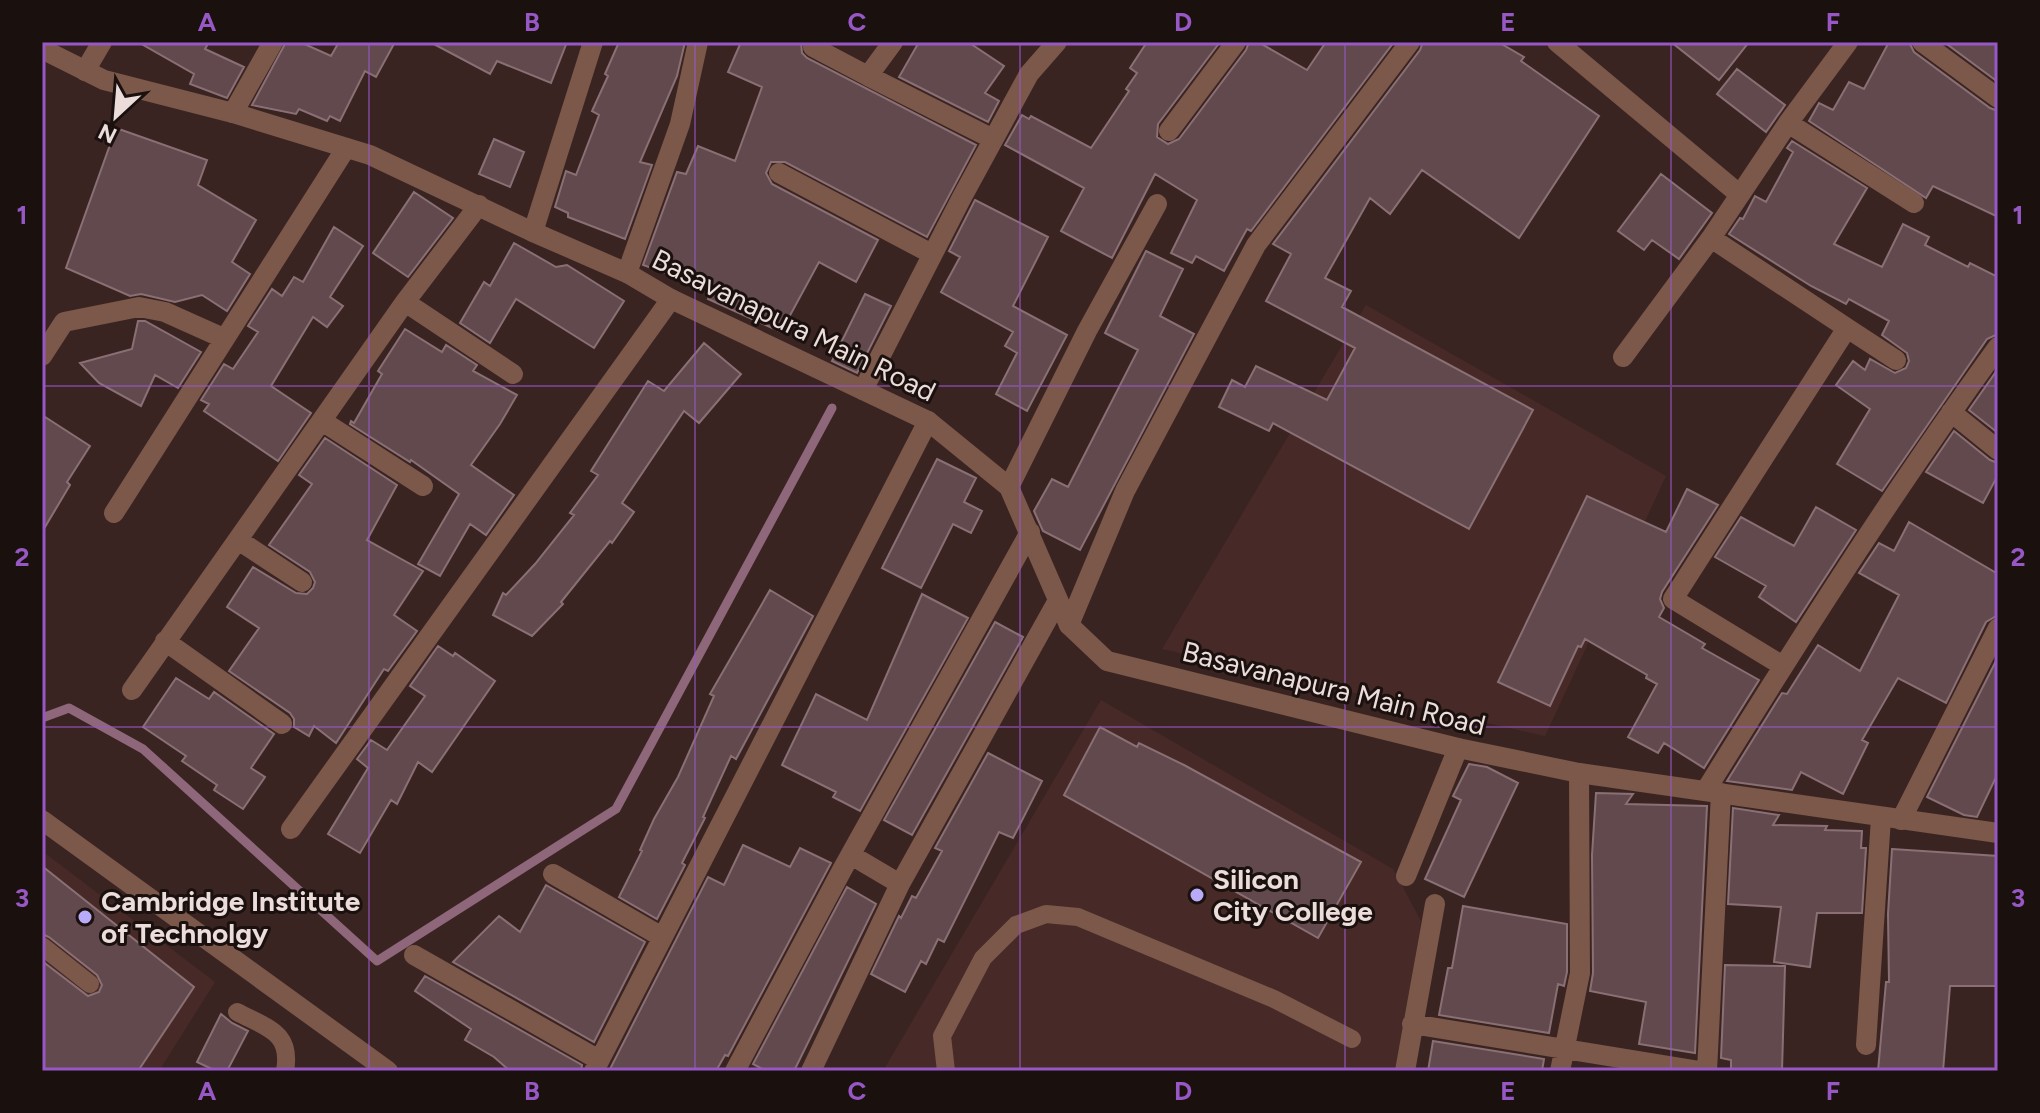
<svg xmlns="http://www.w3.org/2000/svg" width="2040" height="1113" font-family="Figtree,sans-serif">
  <rect width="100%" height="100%" fill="#3a2422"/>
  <path fill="#472a27" d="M1366,305L1666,476L1545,736L1162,649Z
    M1101,700L1393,869L1421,921L1397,1071H883Z
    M42,851L215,982L159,1071H42Z"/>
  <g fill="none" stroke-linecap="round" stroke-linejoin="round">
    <path stroke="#8e677a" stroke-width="9" d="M42,718L69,708L143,749L377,961L616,809L832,408"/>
  </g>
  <path fill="#61494d" stroke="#8a7074" stroke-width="2" d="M138,42H209L205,49L244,67L227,98L190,84L194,74Z
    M286,42H300L331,56L339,42H395L376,77L365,71L340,121L330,116L327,121L299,109L296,114L252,105Z
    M430,42H567L551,83L497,61L490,74Z
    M619,42H685L677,76L640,162L652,165L625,239L568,217V213L555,207L566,171L576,175L599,115L592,111L608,76L605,74Z
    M741,42H801L802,53L807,58L976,145L927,237L785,162H771L766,173L772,184L878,240L856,282L819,262L781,332L708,299L712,290L643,265L677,172L686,174L698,146L735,161L762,87L728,72Z
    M919,42H968L1004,66L985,93L999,101L988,122L899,77Z
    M1147,42H1220L1158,124L1157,137L1168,144L1179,139L1246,50L1249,42H1258L1307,70L1326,42H1394L1251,231L1247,229L1224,271L1196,256L1192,263L1171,253L1197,200L1155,174L1112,258L1061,231L1084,188L1005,145L1022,115L1029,119L1031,116L1091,148L1129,91L1126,89L1137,73L1130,68Z
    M1423,42H1498L1524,57L1521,61L1599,116L1519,238L1422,170L1390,214L1370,198L1325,278L1351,291L1342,307L1533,410L1469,529L1273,423L1269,431L1219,407L1232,380L1245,387L1256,366L1327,400L1355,348L1266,301L1291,254L1273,244L1420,50Z
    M1671,42H1749L1719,80Z
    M1889,42H1909L1914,52L1990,108L1998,111V217L1933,186L1926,198L1809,121L1819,103L1833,110L1849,82L1864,89Z
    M1944,42H1998V82Z
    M1737,69L1785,105L1766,132L1717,94Z
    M116,128L207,160L198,185L256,220L232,262L250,274L227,311L202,295L175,302L141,294L130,296L66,268Z
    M494,139L524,152L510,187L479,174Z
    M1792,141L1867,188L1834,244L1882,267L1903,224L1929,237L1925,245L1968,267L1970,263L1998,277V334L1987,339L1882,491L1837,464L1870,409L1836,385L1853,361L1865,370L1870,359L1895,373L1906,368L1909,361L1907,353L1882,335L1889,321L1849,299L1846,304L1811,286L1729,234L1740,218L1743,219L1755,196L1766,202L1793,152L1787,148Z
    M1661,174L1712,213L1679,259L1652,240L1644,250L1618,231Z
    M414,192L453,218L408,277L373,253Z
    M975,200L1048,237L1013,306L1067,335L1027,411L996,394L1017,353L1005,346L1013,332L941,292L960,257L949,251Z
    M334,227L363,246L330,297L343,306L327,327L313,317L271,386L311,413L278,461L204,411L209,404L201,400L224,364L233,369L258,332L248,326L272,289L282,296L294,277L303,282Z
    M514,243L556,267L567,265L624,301L594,348L516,299L490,343L460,323L484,282L490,286Z
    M1146,251L1183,269L1160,316L1194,334L1080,550L1043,531L1034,511L1052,479L1068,487L1138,350L1105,333Z
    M865,294L891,306L857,373L832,361Z
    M138,321H145L201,352L178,388L155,375L141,406L99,383L80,363L132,349Z
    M405,329L442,352L446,345L477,365L473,371L517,395L500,424L471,465L514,495L486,535L470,524L440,576L418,564L459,494L411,460L410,462L350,424L351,421L354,423L382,374L378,371Z
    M704,343L741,374L699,423L684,411L622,503L634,512L612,543L610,541L561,602L563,604L532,636L493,615L503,593L506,595L535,564L574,515L570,513L598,475L591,471L648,381L664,391Z
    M1998,369V433L1969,410Z
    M42,415L90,446L67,482L70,485L42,532Z
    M1954,431L1990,460L1998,463V475L1983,503L1926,472Z
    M325,438L397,485L367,540L423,571L394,615L417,631L388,671L384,669L336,743L314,726L309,736L294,727V719L290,713L229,671L259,628L227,607L253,567L296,593L307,594L313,588L315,582L310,572L269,545L312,484L299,475Z
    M937,459L976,478L964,502L982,511L971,533L953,524L921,588L882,568Z
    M1687,489L1718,505L1662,592L1660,599L1664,608L1659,617L1705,644L1702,648L1759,680L1704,768L1664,743L1658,753L1628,737L1657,684L1646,678L1647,675L1585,639L1581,647L1578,646L1550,706L1498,682L1587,496L1666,532Z
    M1816,507L1856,530L1796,622L1759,597L1766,586L1715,557L1741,517L1794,546Z
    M1909,522L1998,574V615L1986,622L1946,703L1898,678L1862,740L1868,743L1843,794L1801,772L1792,790L1727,781L1782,693L1787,694L1818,645L1860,671L1899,595L1859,573L1879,543L1894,551Z
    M770,590L813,616L736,759L731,756L703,817L705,818L682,863L685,865L657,919L619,897L642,851L640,850L654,819L678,777L714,696L710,694Z
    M922,594L968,618L860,811L833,797L836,792L782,765L816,694L867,720Z
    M995,622L1023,637L912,835L884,820Z
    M438,646L453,656L455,653L495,681L432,772L418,762L397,804L391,800L360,853L328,834L368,768L357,759L371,740L387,750L425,696L410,686Z
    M1998,657V773L1977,817L1964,815L1927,797Z
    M176,678L209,699L214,692L274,734L251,768L265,777L243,809L214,790L217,785L182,761L186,756L143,727Z
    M1100,727L1137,747L1139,743L1184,765L1361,862L1318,938L1064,795Z
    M988,753L1042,781L1013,838L999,832L944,942L938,939L926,964L921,961L905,992L871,974L899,916L901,918L912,896L916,898L942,851L935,848Z
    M1469,764L1487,767L1518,783L1464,897L1425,879L1461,800L1453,796Z
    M1596,793L1633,794L1626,804L1707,806L1695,1053L1639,1044L1646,1002L1590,991L1593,973L1592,855Z
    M1733,808L1779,815L1773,825L1827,826L1825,830L1862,831L1861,848H1866L1862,913H1817L1810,967L1774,962L1781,907L1728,904Z
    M743,845L790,867L800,848L831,863L728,1056L725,1055L716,1071H609L708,877L724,885Z
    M1892,849L1998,856V986H1950L1943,1071H1878L1886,982H1889L1888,914Z
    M42,866L194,987L138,1071H42V961L88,996L99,992L102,985L97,975L49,937L42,934Z
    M546,885L645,942L594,1042L453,962L499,916L520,932Z
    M847,887L876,904L794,1071H766L753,1064Z
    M1463,906L1567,924V972L1564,986L1558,984L1549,1033L1439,1015L1448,968H1452Z
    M1725,965L1785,966L1782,1071H1731V1060L1721,1058Z
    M425,976L582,1065L581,1071H510L494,1057L465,1040L471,1029L415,991Z
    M221,1014L232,1023L248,1031L227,1071H216L197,1062Z
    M1433,1041L1544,1059L1542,1071H1428Z"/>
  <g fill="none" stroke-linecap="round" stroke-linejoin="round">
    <path stroke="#7b5849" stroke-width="18" d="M42,946L90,984
      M237,1012C267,1028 292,1032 285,1071
      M946,1071L942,1036L983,958L1016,925L1046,914L1078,917L1274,999L1352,1039"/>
    <path stroke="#7b5849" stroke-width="20" d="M893,42L868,76L993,139
      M1557,42L1739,194
      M1922,42L1998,98
      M813,47L868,76
      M85,71L102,42
      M233,113L273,42
      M1788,123L1914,203
      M1169,131L1236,42
      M779,173L932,254
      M533,232L593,42
      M627,273L680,124L698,42
      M405,302L513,374
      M1847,328L1896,360
      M42,356L64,322L139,307L165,312L223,338
      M1623,357L1711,238
      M863,390L961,199L1029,74L1057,42
      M1951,412L1998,450
      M322,421L423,486
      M1009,487L1087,331L1157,204
      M114,513L346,148
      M238,540L302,582
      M1069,625L1125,491L1256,245L1410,42
      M165,641L282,724
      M1783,666L1673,599L1847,328L1711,238L1788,123L1848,42
      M132,690L405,302L479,205
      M1706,790C1799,640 1894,490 1998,347
      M42,820L388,1071
      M1901,820L1998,628
      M291,829L671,299
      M851,855L900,884
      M553,874L662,937
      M1406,876L1458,748
      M414,955L599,1060
      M1412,1024L1700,1071
      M1866,1045L1881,818
      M594,1071L928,421
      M735,1071L842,870L1030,532
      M811,1071L900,884L1057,602
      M1405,1071L1435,904
      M1560,1071L1580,973L1579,773
      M1707,1071L1721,793"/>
    <path stroke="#7b5849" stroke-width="20" d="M42,49L104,80L233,113L370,155L533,232L627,273L671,299L928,421L1009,487L1069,625L1107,661L1458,748L1579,773L1998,833"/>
  </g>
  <path fill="none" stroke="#9758c6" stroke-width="2" stroke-opacity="0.55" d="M369,42V1071M695,42V1071M1020,42V1071M1345,42V1071M1671,42V1071M42,386H1998M42,727H1998"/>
  <g fill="#b9abf7" stroke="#1a110f" stroke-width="3">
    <circle cx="1197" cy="895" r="8"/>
    <circle cx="85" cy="917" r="8"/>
  </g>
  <g text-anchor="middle" stroke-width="6" stroke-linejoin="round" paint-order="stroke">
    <g font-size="28" fill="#ecdddb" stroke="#1a110f">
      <text transform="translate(794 325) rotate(26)" y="10">Basavanapura Main Road</text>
      <text transform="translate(1334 688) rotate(14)" y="10">Basavanapura Main Road</text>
    </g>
    <g font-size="28" font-weight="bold" fill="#ecdddb" stroke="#1a110f" text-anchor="start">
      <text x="1213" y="889">Silicon<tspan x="1213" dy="32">City College</tspan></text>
      <text x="101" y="911">Cambridge Institute<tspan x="101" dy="32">of Technolgy</tspan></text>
    </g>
  </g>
  <rect width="2040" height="1113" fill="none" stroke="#1a110f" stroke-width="88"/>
  <g transform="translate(116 116) rotate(206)" stroke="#1a110f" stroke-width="6" paint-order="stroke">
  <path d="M0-6L14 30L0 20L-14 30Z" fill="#ecdddb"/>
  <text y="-12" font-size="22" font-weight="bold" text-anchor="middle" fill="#ecdddb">N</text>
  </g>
  <rect x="44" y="44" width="1952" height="1025" fill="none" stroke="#9758c6" stroke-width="3"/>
  <g font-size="26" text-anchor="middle" font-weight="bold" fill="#9758c6">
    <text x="207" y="31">A</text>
    <text x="532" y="31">B</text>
    <text x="857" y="31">C</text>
    <text x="1183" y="31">D</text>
    <text x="1508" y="31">E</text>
    <text x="1833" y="31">F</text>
    <text x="22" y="224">1</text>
    <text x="2018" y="224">1</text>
    <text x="22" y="566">2</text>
    <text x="2018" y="566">2</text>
    <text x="22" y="907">3</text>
    <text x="2018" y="907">3</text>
    <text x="207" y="1100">A</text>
    <text x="532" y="1100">B</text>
    <text x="857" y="1100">C</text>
    <text x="1183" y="1100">D</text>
    <text x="1508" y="1100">E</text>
    <text x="1833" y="1100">F</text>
  </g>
</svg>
